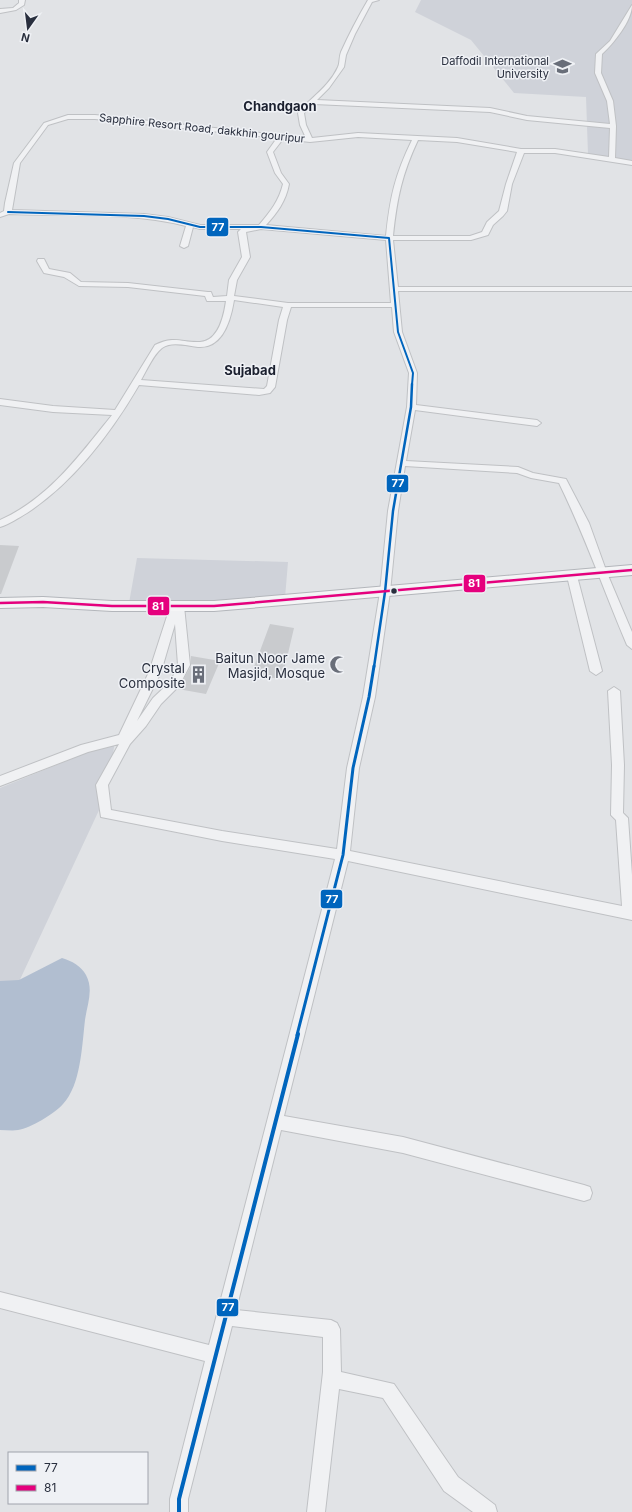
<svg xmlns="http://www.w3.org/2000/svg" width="632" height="1512" font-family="Inter,sans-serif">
  <rect width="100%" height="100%" fill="#e1e3e6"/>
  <path fill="#cfd2d9" d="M421,0H632V161L588,154L586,97L514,93L471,40L415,12Z
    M137,558L288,562L285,598L129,603Z
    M115,741L107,793L17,986L0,983V788Z"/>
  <path fill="#b1bed0" d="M62,958C72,961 81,966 86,975C94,990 87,1005 85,1020C82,1045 81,1085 63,1104C54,1114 31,1128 18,1130C13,1131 6,1130 0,1130V981L19,980Z"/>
  <path fill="#c9cbce" d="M0,545L19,546L1,594H0Z
    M270,624L294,628L282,679L251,675Z
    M191,656L220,661L206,694L178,689L191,666Z"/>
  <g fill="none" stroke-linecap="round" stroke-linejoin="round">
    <defs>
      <path id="minor" d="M19,0H25L24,5L16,10L0,13V9L13,8L19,3Z
        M368,0H379L372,2L355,34L346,55L344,67L329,88L317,100L490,108L527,116L610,124L607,101L595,73L596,54L610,41L632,5C632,21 613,44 602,54L601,73L613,101L616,126L615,158L632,161V165L555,153H524L512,184L507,211L503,216L493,225L488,235L471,240H393L398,287H632V291H398L402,332L417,373L416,405L537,420L541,423L537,426L415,410L406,461L518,467L533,473L566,479L589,523L607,573L632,632V649L627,645C604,591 585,536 559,483L531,478L517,473L405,466L398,511L390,592L375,697L359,768L350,851L622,906L616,820L611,815L612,765L608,691L614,687L620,691L624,765L623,813L628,818L632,875V920L348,861L284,1116L403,1137L584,1185L590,1187L592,1193L590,1199L584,1201L403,1153L281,1130L236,1310L331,1320L337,1323L340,1329L341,1372L394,1384L458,1477L495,1505L497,1512H473L444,1491L383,1398L339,1389L325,1512H307L323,1372V1337L232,1326L188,1499V1512H170V1499L205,1361L0,1308V1292L209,1345L335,859L222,841L101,817L96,785L119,744L88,752L0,786V776L81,745L119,735L149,672L170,607L171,604L179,602L184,606L190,665L179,686L161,704L146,726L130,744L108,785L111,810L222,831L337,849L347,768L363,697L380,592L388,511L407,407L409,373L394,332L392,307H291L287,320L275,387L270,393L259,395L139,385C111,433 74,482 27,513C18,518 10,524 0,527V520C48,499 80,455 112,415L53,412L0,405V399L53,406L115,410L155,345C175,335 182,343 200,342C219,341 224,315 226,301H207L205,296L128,287L79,286L64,277L44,273L37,261L38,259H44L49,269L70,273L81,282L128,283L208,292H211L213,297L227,296L229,280L242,257L238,232L241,229H200L193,227L188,246L184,248L180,246L186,226C131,212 66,216 9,214L0,217V213L4,211L5,203L14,163L44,123L68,115H95L306,138L300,125L298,113C310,98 329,87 338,67C340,63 339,57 341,52C349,34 358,17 368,0ZM314,104L490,112L527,120L610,128L609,157L555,149H521L457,138L358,133L312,138L306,125L304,113ZM68,119H95L277,138L267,152L275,173L283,184C279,201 270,212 259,225H200L168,217L144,214L12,210L20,163L48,125ZM358,137L412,140C395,175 390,197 386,236L266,225C277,213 286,201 289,184L281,173L273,152L283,139L310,142ZM418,140L457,142L517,152L506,184L499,211L487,222L482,232L470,236H393C397,198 402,174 418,140ZM261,229L386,240L391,303H288L234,296L237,280L250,257L246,232ZM234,300L283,307L279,320L267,386L264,389L141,380C147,370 153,355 162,348C172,341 187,346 198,347C223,349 231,319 234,300ZM175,624L178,665L171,681L153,698L137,721L161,672Z
        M572,573L577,576L602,671L596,675L590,671L567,576Z"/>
      <path id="highway" d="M632,565V575L214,611H112L43,607L0,608V598L43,597L112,601H214Z"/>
    </defs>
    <use href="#minor" stroke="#bfc1c4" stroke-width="2"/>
    <use href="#highway" stroke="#b3b6bb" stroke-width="2"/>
    <use href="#minor" fill="#f0f1f3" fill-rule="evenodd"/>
    <use href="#highway" fill="#f5f5f6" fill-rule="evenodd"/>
    <defs>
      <path id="bus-1-far3" d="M8,212L144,216L168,219L200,227H261L389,238L398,332L413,373L412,385"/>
      <path id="bus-1-far2" d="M374,667L385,592L393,511L411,407L412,384"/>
      <path id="bus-1-far1" d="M297,1035L343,855L353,768L369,697L374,666"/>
      <path id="bus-1" d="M179,1512V1499L298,1034"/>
      <path id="bus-2" d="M0,603L43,602L112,606H214L632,570"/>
    </defs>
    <use href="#bus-1-far3" stroke="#eff1f5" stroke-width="4"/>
    <use href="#bus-1-far2" stroke="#eff1f5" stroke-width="5"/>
    <use href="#bus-1-far1" stroke="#eff1f5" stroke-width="6"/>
    <use href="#bus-1" stroke="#eff1f5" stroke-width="7"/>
    <use href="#bus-2" stroke="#eff1f5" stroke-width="5"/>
    <use href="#bus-1-far3" stroke="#0065bd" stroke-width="2"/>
    <use href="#bus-1-far2" stroke="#0065bd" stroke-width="2.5"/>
    <use href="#bus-1-far1" stroke="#0065bd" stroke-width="3"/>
    <use href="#bus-1" stroke="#0065bd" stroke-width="4"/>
    <use href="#bus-2" stroke="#e5007d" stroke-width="2.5"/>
  </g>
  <defs>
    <symbol id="university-bare" viewBox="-9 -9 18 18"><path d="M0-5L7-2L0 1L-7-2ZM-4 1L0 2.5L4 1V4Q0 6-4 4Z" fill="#696e79" stroke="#eff1f5" stroke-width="2.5" paint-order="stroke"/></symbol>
    <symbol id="mosque-bare" viewBox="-9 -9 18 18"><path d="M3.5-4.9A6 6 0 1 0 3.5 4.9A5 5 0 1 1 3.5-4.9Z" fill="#696e79" stroke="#eff1f5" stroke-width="2.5" paint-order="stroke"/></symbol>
    <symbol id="building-bare" viewBox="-9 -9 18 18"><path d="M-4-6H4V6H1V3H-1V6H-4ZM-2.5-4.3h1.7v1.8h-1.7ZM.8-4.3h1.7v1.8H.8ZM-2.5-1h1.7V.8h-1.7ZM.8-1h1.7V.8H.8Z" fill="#696e79" stroke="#eff1f5" stroke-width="2.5" paint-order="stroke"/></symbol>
  </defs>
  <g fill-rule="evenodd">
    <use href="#university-bare" x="550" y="54" width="25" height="25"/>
    <use href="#mosque-bare" x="326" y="652" width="25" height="25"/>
    <use href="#building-bare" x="186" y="662" width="25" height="25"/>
  </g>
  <circle fill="#292f3e" stroke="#eff1f5" stroke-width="1.5" cx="394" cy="591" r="3.5"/>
  <g text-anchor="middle" stroke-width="3" stroke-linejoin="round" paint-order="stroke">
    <g font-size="11" fill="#292f3e" stroke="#eff1f5" text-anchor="end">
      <text x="549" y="65">Daffodil International<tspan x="549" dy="13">University</tspan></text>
    </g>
    <g font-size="11" fill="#292f3e" stroke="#eff1f5">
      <text transform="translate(202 128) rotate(6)" y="4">Sapphire Resort Road, dakkhin gouripur</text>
    </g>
    <g font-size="13" font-weight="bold" fill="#1b202f" stroke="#eff1f5">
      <text x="280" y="111">Chandgaon</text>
      <text x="250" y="375">Sujabad</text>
    </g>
    <g font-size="13" fill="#292f3e" stroke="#eff1f5" text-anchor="end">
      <text x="325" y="663">Baitun Noor Jame<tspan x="325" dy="15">Masjid, Mosque</tspan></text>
      <text x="185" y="673">Crystal<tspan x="185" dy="15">Composite</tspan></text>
    </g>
  </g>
  <g stroke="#eff1f5" stroke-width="1.5">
    <rect x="206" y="217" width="23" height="20" rx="4" fill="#0065bd"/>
    <rect x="386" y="474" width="23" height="19" rx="4" fill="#0065bd"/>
    <rect x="463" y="574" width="23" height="19" rx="4" fill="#e5007d"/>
    <rect x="147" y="596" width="23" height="20" rx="4" fill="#e5007d"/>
    <rect x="320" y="889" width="23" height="20" rx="4" fill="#0065bd"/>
    <rect x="216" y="1298" width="23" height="19" rx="4" fill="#0065bd"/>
  </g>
  <g font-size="11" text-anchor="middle" font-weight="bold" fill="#fff">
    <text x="218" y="231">77</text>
    <text x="398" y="487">77</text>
    <text x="474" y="587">81</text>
    <text x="158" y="610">81</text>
    <text x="332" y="903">77</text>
    <text x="228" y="1311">77</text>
  </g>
  <rect x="8" y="1452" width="140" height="52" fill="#eff1f5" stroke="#a0a3ac"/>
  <rect x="16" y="1465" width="20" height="6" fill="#0065bd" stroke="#a0a3ac"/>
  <text x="44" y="1472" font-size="12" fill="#292f3e">77</text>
  <rect x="16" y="1485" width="20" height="6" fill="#e5007d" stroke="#a0a3ac"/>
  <text x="44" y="1492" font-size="12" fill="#292f3e">81</text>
  <g transform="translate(28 28) rotate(194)" stroke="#eff1f5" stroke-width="3" paint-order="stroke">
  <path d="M0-3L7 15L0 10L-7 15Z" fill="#292f3e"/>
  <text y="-6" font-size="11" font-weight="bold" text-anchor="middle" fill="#292f3e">N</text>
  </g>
</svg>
